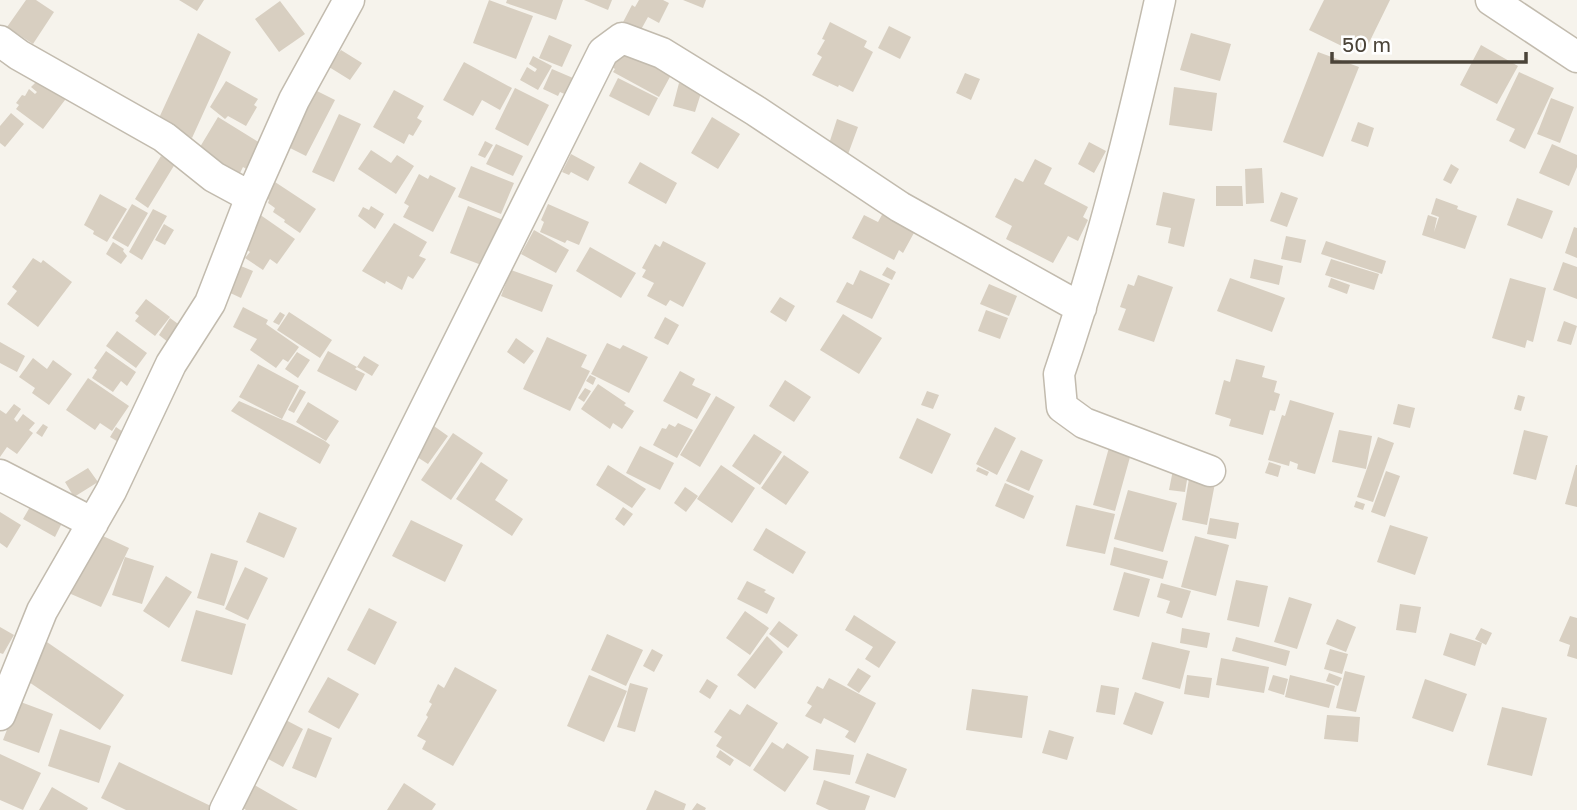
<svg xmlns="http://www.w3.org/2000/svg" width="1577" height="810" font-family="'Golos Text',sans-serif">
  <rect width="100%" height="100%" fill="#f6f3ec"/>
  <path fill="#d8cfc1" d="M26,0H36L54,12L33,44L7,27Z
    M179,0H204L197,11Z
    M489,0L533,16L516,59L473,43Z
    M507,0H563L556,20L506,3Z
    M584,0H612L608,10Z
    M639,0H663L669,3L659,23L648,17L638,35L621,26L632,5L635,7Z
    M683,0H706L703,8Z
    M1324,0H1390L1365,51L1355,46L1352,51L1309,30Z
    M280,1L305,34L279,52L255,19Z
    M830,22L867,41L864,47L873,52L853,92L839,85L838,87L812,75L822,57L817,54L825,40L822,39Z
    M889,26L911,37L900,59L878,48Z
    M198,33L231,52L192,138L159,118Z
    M1191,33L1231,44L1220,81L1180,70Z
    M549,35L572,45L562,67L539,58Z
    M1481,45L1518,66L1497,104L1460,85Z
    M619,48L671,75L659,97L613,72L615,69L609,65Z
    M341,50L362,63L350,80L329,67Z
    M1318,52L1359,67L1323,157L1283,142Z
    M533,56L552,66L538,90L520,80L527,67L535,72L537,69L529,64Z
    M464,62L512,88L500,110L482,100L473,116L443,100Z
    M552,69L580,81L573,98L560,92L558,96L543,89Z
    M1519,72L1554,88L1525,149L1509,141L1515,129L1496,120Z
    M965,73L980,79L971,100L956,93Z
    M618,78L658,98L649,116L609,96Z
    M37,81L47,88L50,83L68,96L43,129L16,109L19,105L16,103L22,95L25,96L29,89L35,94L37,92L31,87Z
    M226,81L258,99L254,105L257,107L246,126L228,116L225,119L210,107Z
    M679,83L702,90L695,112L673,106Z
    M1174,87L1217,93L1212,131L1169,125Z
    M515,88L549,105L528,146L495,129Z
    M313,89L335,100L306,156L284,145Z
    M394,90L424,106L417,118L422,121L413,136L409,134L404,144L373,127Z
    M1551,98L1574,107L1560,143L1537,134Z
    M11,113L24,124L5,147L0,143V126Z
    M339,114L361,124L334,182L312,172Z
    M218,117L260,143L248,170L243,167L238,177L194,157Z
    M712,117L740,134L718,169L691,153Z
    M837,119L858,127L847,157L827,150Z
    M1358,122L1374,128L1368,147L1351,141Z
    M485,141L493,145L485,158L478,155Z
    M1089,142L1106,151L1094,173L1078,164Z
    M496,144L523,156L513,176L486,164Z
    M1552,144L1577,155V167L1569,186L1539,173Z
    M371,150L391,163L397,155L414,166L396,194L358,169Z
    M571,154L595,167L588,181L571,172L569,175L562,172Z
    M161,156L175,164L148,208L135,199Z
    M1035,159L1052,168L1044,184L1088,207L1083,217L1088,220L1078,241L1068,236L1053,263L1006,239L1012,226L995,217L1015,178L1023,182Z
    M640,162L677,183L666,204L628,183Z
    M1451,164L1459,169L1451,184L1443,180Z
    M471,166L514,183L501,214L458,197Z
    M1262,168L1264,203L1246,204L1245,169Z
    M419,174L428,179L430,175L456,188L433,232L403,217L409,206L404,203Z
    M275,182L316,209L300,233L284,222L285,220L273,212L275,208L268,203L269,200L265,197Z
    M1216,186H1242L1243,206H1216Z
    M1163,192L1195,199L1184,247L1168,243L1171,228L1156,225Z
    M1281,192L1298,198L1287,227L1270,221Z
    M100,194L127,209L107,242L93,234L94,231L84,225Z
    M1436,198L1458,206L1457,209L1477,216L1465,249L1422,235L1428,215L1437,218L1434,232L1439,217L1431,214Z
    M1517,198L1553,211L1542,239L1507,225Z
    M132,204L148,213L128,247L112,238Z
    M548,204L589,222L579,245L567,240L565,243L540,232L544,222L541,220Z
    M371,206L384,214L375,229L358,216L363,207L369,210Z
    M468,206L503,220L484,266L450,253Z
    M153,209L167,216L142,260L129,252Z
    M883,213L915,231L903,253L899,250L894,260L852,238L864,215L878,222Z
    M259,214L295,239L277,264L270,259L263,270L245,258L250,252L242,246Z
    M394,223L427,242L419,256L426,259L413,279L408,276L402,290L386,281L385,284L362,271Z
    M164,224L174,230L165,245L155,240Z
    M1574,227L1577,228V258L1565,253Z
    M534,230L569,250L556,273L521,254Z
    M1286,236L1306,240L1301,263L1281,259Z
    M663,241L706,263L683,307L670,300L666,306L647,296L654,283L642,277L646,270L642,268L655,244L660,247Z
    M1326,241L1386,261L1382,274L1321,254Z
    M113,242L124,249L123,251L127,256L121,264L106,254Z
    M590,247L636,273L621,298L576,271Z
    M33,258L41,263L43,260L72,282L38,327L7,304L17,291L12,287Z
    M1254,259L1283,266L1279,285L1250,278Z
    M1331,259L1379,274L1374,290L1325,275Z
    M1563,262L1577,267V299L1553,290Z
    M236,264L253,271L241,298L224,290Z
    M887,267L896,272L892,280L882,275Z
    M511,270L553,285L542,312L501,296Z
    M860,270L890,284L872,319L836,302L847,282L853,285Z
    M1138,275L1173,287L1154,342L1118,330L1126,309L1120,307L1128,284L1134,286Z
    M1230,278L1285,298L1272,332L1217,311Z
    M1331,278L1350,285L1347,294L1328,287Z
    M1510,278L1546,288L1533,342L1527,340L1525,348L1492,338Z
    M989,284L1017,296L1009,316L980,304Z
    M780,297L795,306L786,322L770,312Z
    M146,299L170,317L155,336L135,321L139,316L135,313Z
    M243,307L268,320L266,324L299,347L288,362L283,359L276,368L250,350L257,339L233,327Z
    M986,310L1008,318L1000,339L978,331Z
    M280,312L285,315L279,325L273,322Z
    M289,312L332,340L320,358L277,330Z
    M843,314L882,338L859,374L820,350Z
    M665,317L679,325L668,345L654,338Z
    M170,318L185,329L173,346L159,335Z
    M1564,321L1577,326L1571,345L1557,341Z
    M117,331L147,353L136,368L106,346Z
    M547,337L587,355L581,367L590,371L570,411L523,389Z
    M516,338L534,351L524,364L507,352Z
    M0,342L25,356L17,372L0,363Z
    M607,343L620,349L623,345L648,357L629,393L591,374Z
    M106,351L136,372L127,386L121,381L113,392L92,378L97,370L94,368Z
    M328,351L357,367L355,369L365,374L356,391L317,371Z
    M297,352L310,360L298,378L285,369Z
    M364,356L379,365L372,376L357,367Z
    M33,358L47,369L53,360L72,374L49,405L32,393L35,388L19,377Z
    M1236,359L1265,366L1262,377L1277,381L1274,392L1280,394L1275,411L1270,410L1263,435L1229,426L1231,419L1215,414L1224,380L1230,382Z
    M258,364L299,386L282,419L239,397Z
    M680,371L695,379L692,385L711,394L697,419L663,401Z
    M590,375L596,378L593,385L586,381Z
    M88,378L129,406L112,431L100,423L95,430L66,410Z
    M785,380L811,397L794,422L769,406Z
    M598,384L626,403L624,405L634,411L622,429L613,423L610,429L581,409Z
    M585,388L591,391L584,402L578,398Z
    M300,389L306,392L294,413L288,410Z
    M927,391L939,395L933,409L921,405Z
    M1518,395L1525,397L1521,411L1514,409Z
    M716,396L735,407L700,467L680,455Z
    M1290,400L1334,413L1315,474L1297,469L1298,464L1290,461L1289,466L1268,460L1282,415L1285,416Z
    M239,401L292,424L325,441L330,445L320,464L231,411Z
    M308,402L339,421L326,441L296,422Z
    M14,404L21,409L14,419L17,422L23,414L35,423L29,430L33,433L17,454L7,447L0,457V410L6,414Z
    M1398,404L1415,408L1410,428L1393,424Z
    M917,418L951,434L932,474L899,458Z
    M678,423L693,430L677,458L653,445L662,428L666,429L669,424L675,427Z
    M43,424L48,427L42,437L36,433Z
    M431,424L448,436L428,464L411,453Z
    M116,427L126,434L120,443L110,437Z
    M995,427L1016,438L997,475L976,464Z
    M1339,430L1372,436L1366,469L1332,462Z
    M1524,430L1548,436L1536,480L1513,474Z
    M453,433L483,453L451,500L421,480Z
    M754,434L782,452L760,485L732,466Z
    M1378,437L1394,443L1373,502L1357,497Z
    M1110,444L1132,450L1115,511L1093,505Z
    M640,446L674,463L660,490L626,473Z
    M1021,450L1043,460L1029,491L1006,481Z
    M784,455L809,472L786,505L761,488Z
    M481,462L508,480L495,500L523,519L512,536L456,499Z
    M1269,462L1281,466L1278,477L1265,473Z
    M608,465L646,489L632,508L596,485Z
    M721,465L755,488L732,523L697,499Z
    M1174,465L1189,468L1185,492L1169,490Z
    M1576,465H1577V507L1565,504Z
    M978,467L989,472L987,476L976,471Z
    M88,468L98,482L74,497L65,482Z
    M1386,471L1400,476L1385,517L1371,512Z
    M1190,473L1216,478L1207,525L1182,520Z
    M1005,483L1034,496L1024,519L995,506Z
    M685,487L698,496L686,512L674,503Z
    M1128,490L1177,503L1163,552L1114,539Z
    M34,500L65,517L55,537L23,519Z
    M1356,501L1365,504L1363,510L1354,507Z
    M1076,505L1115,514L1105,554L1066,546Z
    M623,507L633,514L624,526L615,519Z
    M0,512L21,525L7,548L0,543Z
    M259,512L297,528L284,558L246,542Z
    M1210,518L1239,523L1236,539L1207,534Z
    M411,520L463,545L445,582L392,556Z
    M1390,525L1428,537L1415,575L1377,562Z
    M766,528L806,552L793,574L753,550Z
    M92,531L129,548L101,607L64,591Z
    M1195,536L1229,545L1216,596L1181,587Z
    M1114,547L1168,561L1163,579L1110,565Z
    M211,553L238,561L224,606L197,598Z
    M125,557L154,566L142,604L112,595Z
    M245,567L268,578L248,620L225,609Z
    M1124,572L1150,579L1139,617L1113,610Z
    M166,576L192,592L169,628L143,611Z
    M1236,580L1268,586L1259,627L1227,620Z
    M747,581L766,590L764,592L775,598L767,614L737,599Z
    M1161,583L1191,591L1182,618L1166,613L1170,601L1157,597Z
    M1289,597L1312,604L1297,649L1274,642Z
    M1400,604L1421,607L1416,633L1396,630Z
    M369,608L397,622L375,665L347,650Z
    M196,610L246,624L232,675L181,661Z
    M745,611L769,628L750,655L726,638Z
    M854,615L896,642L879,668L865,659L873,647L845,630Z
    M1570,616L1577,618V659L1567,656L1570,645L1559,641Z
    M1337,619L1356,627L1346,652L1326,644Z
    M779,621L798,635L788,648L769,634Z
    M0,627L14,635L3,654L0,653Z
    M1182,628L1210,633L1207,648L1180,643Z
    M1481,628L1492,633L1486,645L1475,639Z
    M1450,633L1482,643L1475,666L1443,655Z
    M607,634L643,650L626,686L591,670Z
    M767,636L783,652L755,689L737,675Z
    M1236,637L1290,651L1286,666L1232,651Z
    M44,640L124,695L100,730L20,676Z
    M1152,642L1190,651L1180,689L1142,679Z
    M652,649L663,655L654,672L643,666Z
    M1330,649L1348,654L1342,674L1324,669Z
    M1221,658L1269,667L1264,693L1216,685Z
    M455,667L497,690L453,766L422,749L426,741L417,736L428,717L426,715L432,704L429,702L438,684L444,688Z
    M858,668L871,676L859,693L847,685Z
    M1345,671L1365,676L1356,712L1336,708Z
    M1329,673L1342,678L1338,686L1326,681Z
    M589,675L627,691L604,742L567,726Z
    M1187,675L1212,678L1209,698L1184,694Z
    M1273,675L1288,679L1284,695L1268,690Z
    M1290,675L1335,686L1329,708L1285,697Z
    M328,677L359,694L339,729L308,712Z
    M829,678L876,703L855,743L845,737L849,731L824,718L821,724L805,716L812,706L807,703L817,686L823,689Z
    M707,679L718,686L710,699L699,692Z
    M1425,679L1467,694L1453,732L1412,718Z
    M630,683L648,688L635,732L617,727Z
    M1101,685L1119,688L1115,715L1096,712Z
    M972,689L1028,696L1022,738L966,730Z
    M1135,692L1164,702L1152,735L1123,724Z
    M18,701L53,714L39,753L3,740Z
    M747,704L778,723L750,767L716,746L722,737L714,732L730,709L740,715Z
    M1502,707L1547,718L1532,776L1487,765Z
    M1327,715L1360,717L1358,742L1324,739Z
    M280,717L303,729L283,767L261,755Z
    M308,728L332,738L316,778L292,768Z
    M60,729L111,746L99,783L48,766Z
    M1049,730L1074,737L1067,760L1042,753Z
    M772,742L783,749L787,743L809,757L785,792L753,770Z
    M816,749L854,755L850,775L813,770Z
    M720,750L734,760L730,766L716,757Z
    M867,753L907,769L895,798L855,783Z
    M0,754L41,773L23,810L0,800Z
    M119,762L215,808L214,810H126L101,798Z
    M824,780L870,796L865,810H829L816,804Z
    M251,783L298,810H246L238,805Z
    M404,783L436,804L432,810H387Z
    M52,787L88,808L87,810H39Z
    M655,790L686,804L684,810H646Z
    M697,803L706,808L705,810H692Z"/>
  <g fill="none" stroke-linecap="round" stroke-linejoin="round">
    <defs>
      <path id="minor" d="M1160,0C1132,126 1101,251 1059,374L1062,407L1084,423L1210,471
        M1491,0L1577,57
        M0,41L19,55L164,137L214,177L251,197
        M0,475L93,523
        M0,715L42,611L111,491L171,364L210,303L251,197L294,100L349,0
        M225,810L603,52L622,38L662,53L756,111L900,207L1081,308"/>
    </defs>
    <use href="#minor" stroke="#c2bbae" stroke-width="33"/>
    <use href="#minor" stroke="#fff" stroke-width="30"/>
  </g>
  <path d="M1332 52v10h194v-10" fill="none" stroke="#4b4439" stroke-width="3.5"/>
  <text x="1342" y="52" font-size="21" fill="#4b4439" stroke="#ffffff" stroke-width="5" paint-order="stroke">50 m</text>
</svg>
